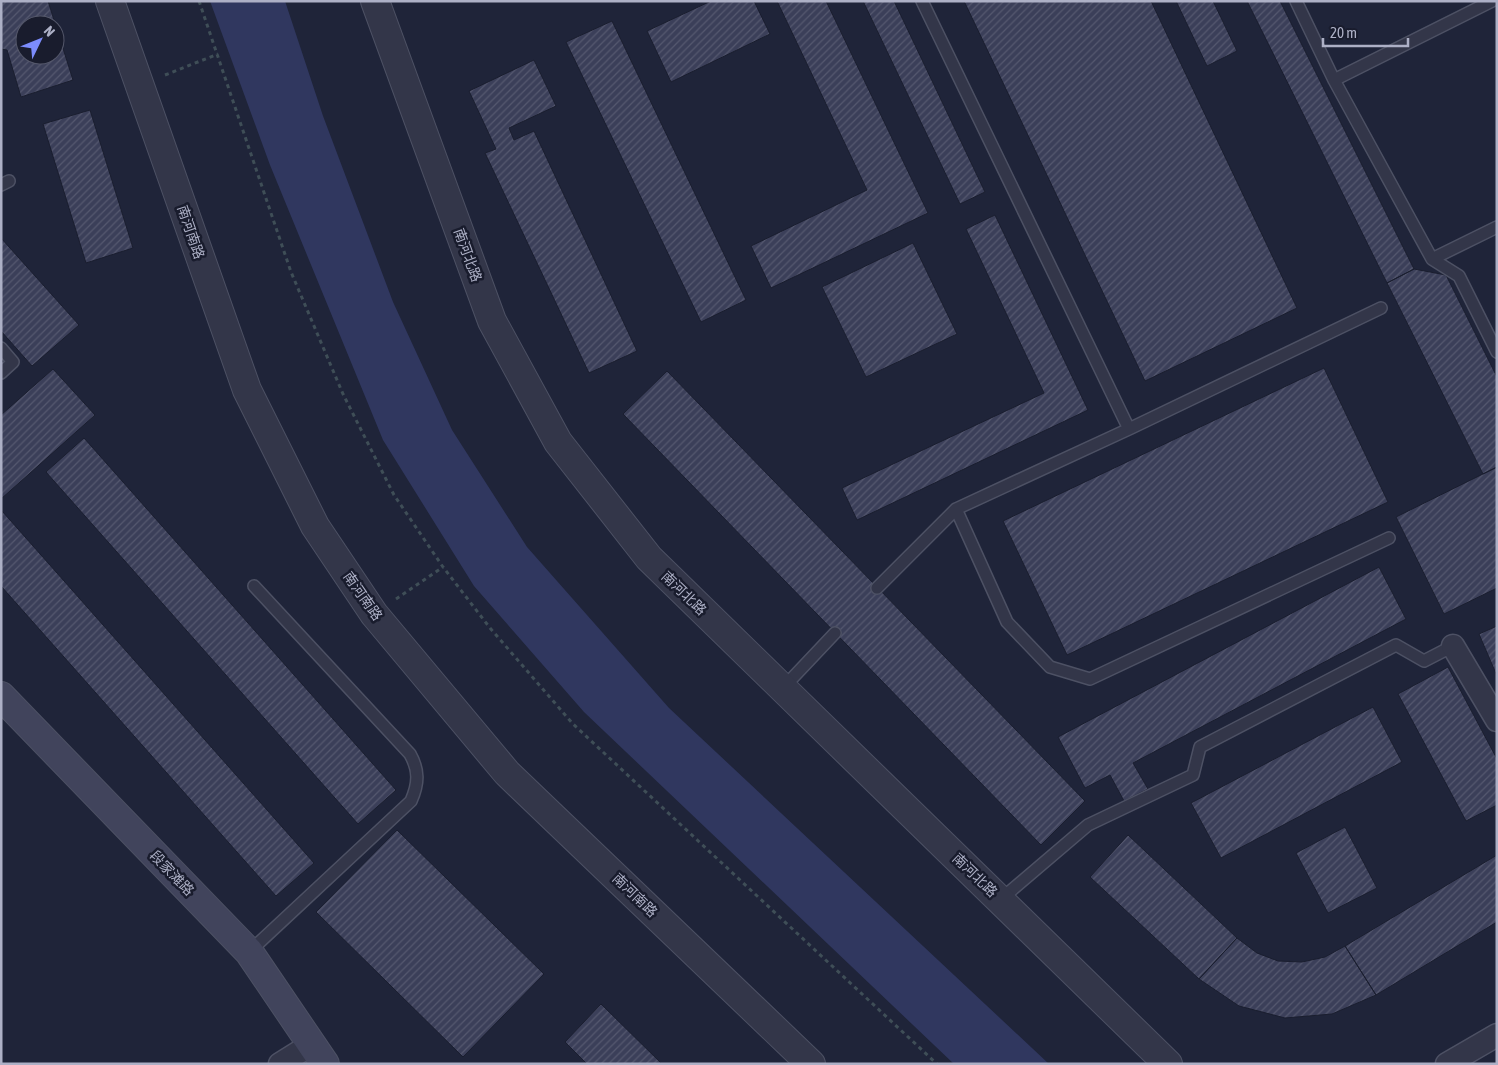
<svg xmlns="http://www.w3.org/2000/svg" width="1498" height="1065" font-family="'Asap Condensed','Noto Sans SC',sans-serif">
  <defs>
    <pattern id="building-hatch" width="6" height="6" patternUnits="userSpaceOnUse" patternTransform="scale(1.25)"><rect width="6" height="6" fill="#3b3f59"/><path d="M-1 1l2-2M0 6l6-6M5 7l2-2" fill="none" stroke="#55586f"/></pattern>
  </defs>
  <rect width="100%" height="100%" fill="#1f2439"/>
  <path fill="#30375f" d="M210,1H285L323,116L393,302L452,430L527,547L669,708L1049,1064H954L584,712L474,586L383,440L270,165Z"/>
  <path fill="url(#building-hatch)" stroke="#1a1e2f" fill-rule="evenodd" d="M1,1H48L73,80L21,97L7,50L1,49ZM25,25H55V55H25Z
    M711,1H754L770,34L671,82L647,31Z
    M777,1H826L928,213L771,288L751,246L867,190Z
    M863,1H894L985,192L960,204Z
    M964,1H1151L1297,308L1145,381Z
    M1176,1H1213L1237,51L1207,66Z
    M1247,1H1280L1414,269L1387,283Z
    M612,21L746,300L701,322L566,42Z
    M534,60L556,106L509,128L514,140L534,131L637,351L589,373L485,153L496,149L469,91Z
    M90,110L133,248L86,263L43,124Z
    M995,215L1088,410L857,520L842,488L1044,393L966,229Z
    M1,238L79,325L32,366L1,331Z
    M913,243L957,334L866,377L822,287Z
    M1414,269L1446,275L1497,377V467L1483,474L1387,283Z
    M1324,368L1388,502L1067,655L1003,521Z
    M53,369L95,415L1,499V415Z
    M667,371L1085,801L1041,845L623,414Z
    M84,438L396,790L358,824L46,472Z
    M1497,467V588L1444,614L1396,517Z
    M2,511L314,863L276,896L1,586Z
    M1379,567L1406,619L1133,763L1148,789L1124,801L1110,775L1085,788L1058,737Z
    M1497,626V676L1479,634Z
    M1448,667L1497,759V805L1466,821L1398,694Z
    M1373,707L1402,762L1221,858L1191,803Z
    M1345,827L1377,888L1328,913L1296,853Z
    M397,830L544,974L463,1057L316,912Z
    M1128,835L1237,938L1199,979L1090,877Z
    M1497,855V922L1376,995L1345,946Z
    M1237,938L1257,953L1278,961L1302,962L1325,957L1345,946L1376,995L1332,1014L1285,1018L1239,1006L1199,979Z
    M601,1004L662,1064H587L565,1042Z"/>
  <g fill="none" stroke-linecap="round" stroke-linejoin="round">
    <defs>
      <path id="service" d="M922,1L1129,429L1381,308
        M1296,1L1334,80L1432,259L1459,276L1497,352
        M1334,80L1492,1
        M1,185L9,181
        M1432,259L1497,227
        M1,348L13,362L1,373
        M956,509L1007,622L1050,667L1090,679L1389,538
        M877,588L956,509L1129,429
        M783,688L835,633
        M1000,900L1088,825L1193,775L1200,747L1396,645L1424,661L1453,646
        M249,952L411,801C419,783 419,770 410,754L254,586"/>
      <path id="minor" d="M1453,646L1497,720
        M280,1064L312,1044
        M1447,1064L1497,1035"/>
      <path id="tertiary" d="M110,1L247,390L315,526L374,614L507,773L811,1064
        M375,1L492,321L558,442L649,558L1168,1064"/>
      <path id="secondary" d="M1,696L249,952L325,1064"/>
    </defs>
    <use href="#service" stroke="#4d5164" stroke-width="14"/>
    <use href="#minor" stroke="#4d5164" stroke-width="25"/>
    <use href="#tertiary" stroke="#4d5164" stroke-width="30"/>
    <use href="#secondary" stroke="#4d5164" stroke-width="30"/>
    <path stroke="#3f4e57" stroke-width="3" stroke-dasharray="4 4" stroke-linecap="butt" d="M199,1L291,272L343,394L394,495L443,567L490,628L573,724L937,1064
      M165,75L218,54
      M396,599L443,567"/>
    <use href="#service" stroke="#333649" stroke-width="11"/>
    <use href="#minor" stroke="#333649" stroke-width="22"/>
    <use href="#tertiary" stroke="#333649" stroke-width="28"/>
    <use href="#secondary" stroke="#41445c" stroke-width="28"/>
  </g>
  <g text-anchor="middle" stroke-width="5" stroke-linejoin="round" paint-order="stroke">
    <g font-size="14" fill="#adb0c6" stroke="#191c2d">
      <text transform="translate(191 232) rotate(71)" y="5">南河南路</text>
      <text transform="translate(468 255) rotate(70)" y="5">南河北路</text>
      <text transform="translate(684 593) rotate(44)" y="5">南河北路</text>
      <text transform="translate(363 596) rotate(55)" y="5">南河南路</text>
      <text transform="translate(172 873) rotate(46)" y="5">段家滩路</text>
      <text transform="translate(975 875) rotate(44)" y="5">南河北路</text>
      <text transform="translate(635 895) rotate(44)" y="5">南河南路</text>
    </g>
  </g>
  <rect width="1498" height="1065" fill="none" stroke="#adb0c6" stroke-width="5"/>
  <g transform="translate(40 40) rotate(47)"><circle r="24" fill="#191c2d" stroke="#54576a"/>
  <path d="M0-4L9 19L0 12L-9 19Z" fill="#7c8cfc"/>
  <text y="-8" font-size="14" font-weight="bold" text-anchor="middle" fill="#adb0c6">N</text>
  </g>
  <path d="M1323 38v8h85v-8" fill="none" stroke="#adb0c6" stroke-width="2.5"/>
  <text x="1330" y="38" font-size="15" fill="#adb0c6" stroke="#191c2d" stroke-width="4" paint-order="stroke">20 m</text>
</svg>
